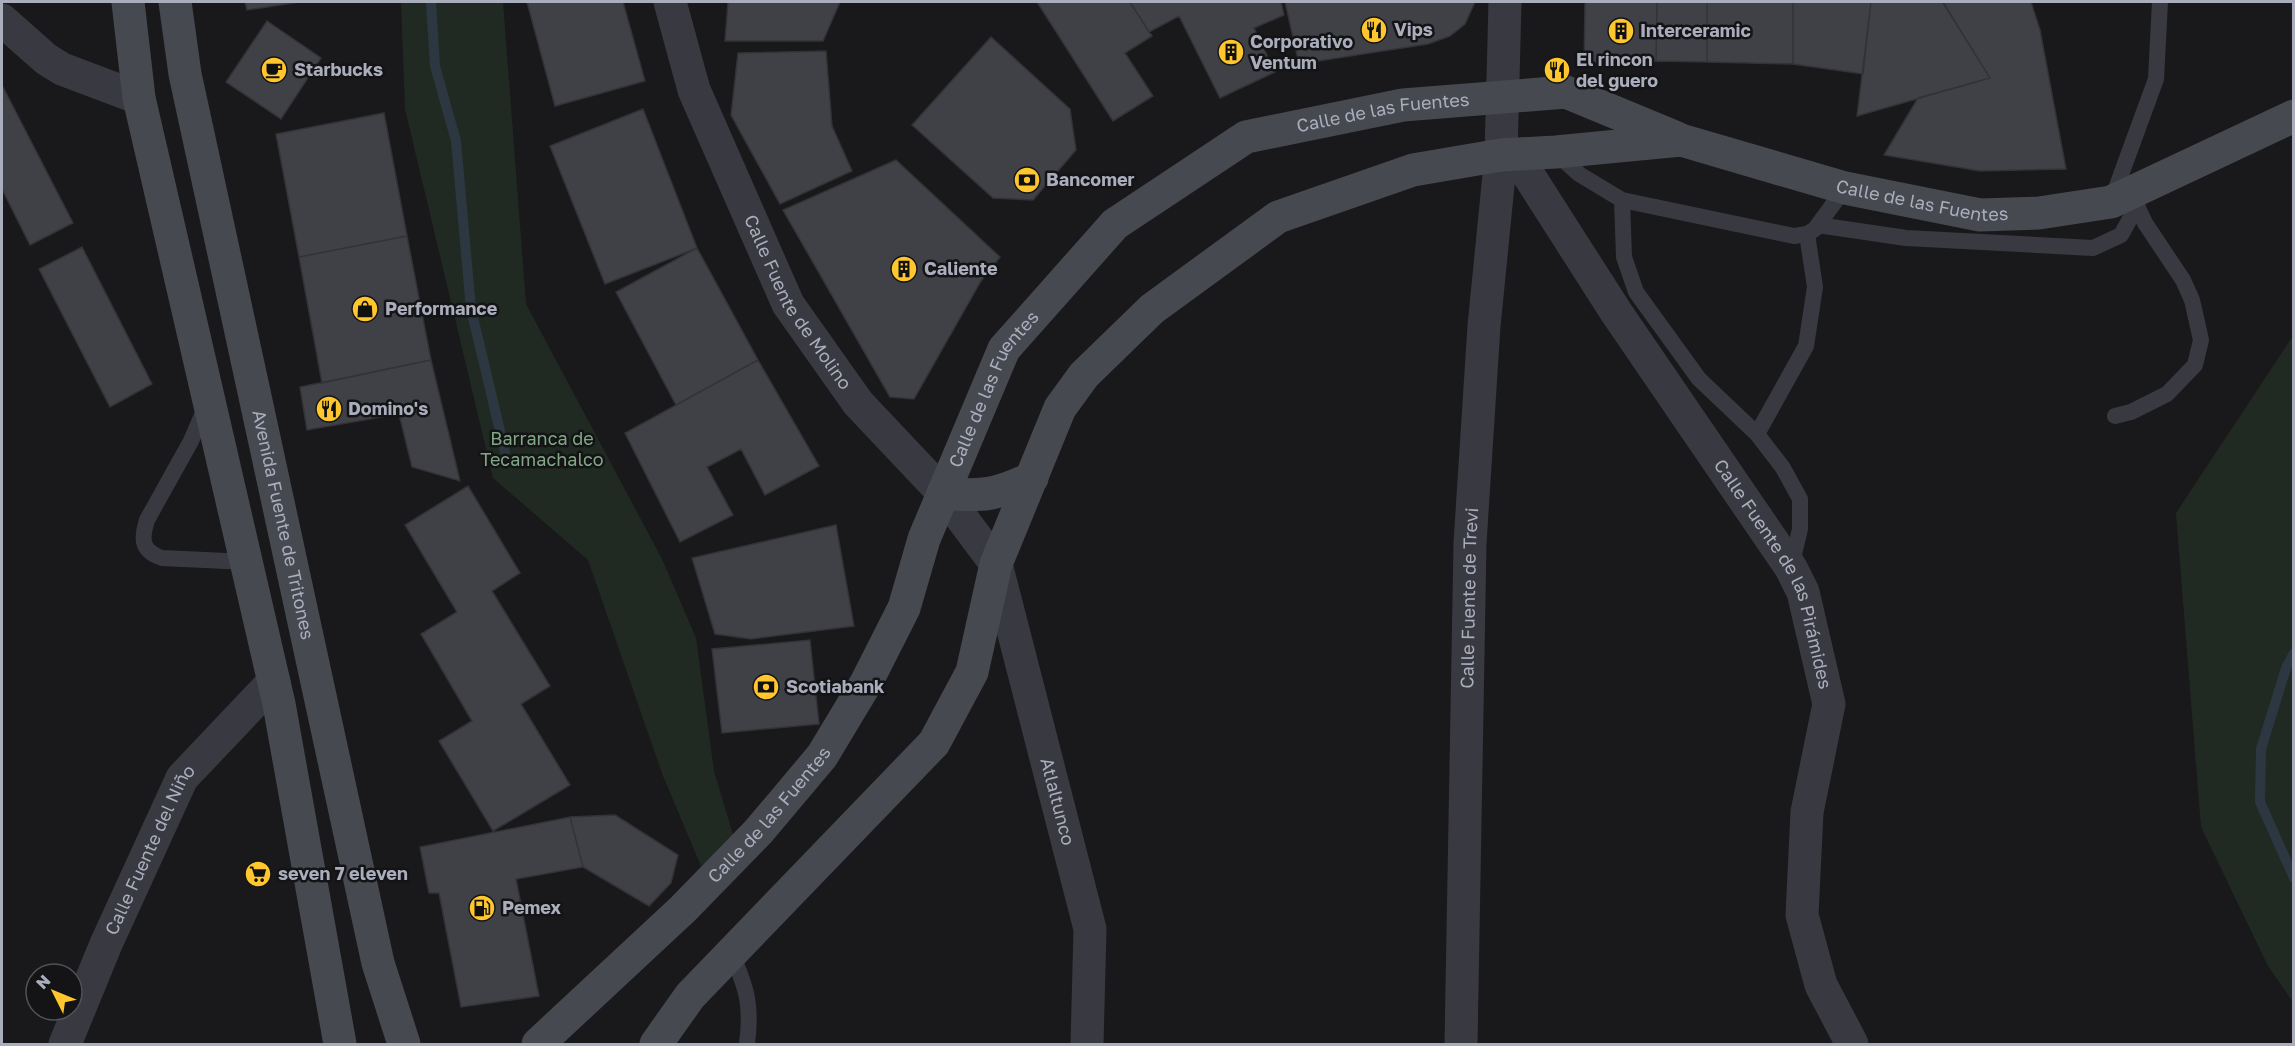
<svg xmlns="http://www.w3.org/2000/svg" width="2295" height="1046" font-family="'Golos Text',sans-serif">
  <rect width="100%" height="100%" fill="#19191b"/>
  <path fill="#202a22" d="M401,2H503L526,304L662,559L696,638L714,771L735,841L701,866L663,776L588,560L493,478L405,109Z
    M2293,336V1002L2268,966L2201,827L2176,513Z"/>
  <g fill="none" stroke-linecap="round" stroke-linejoin="round">
    <path stroke="#2d3741" stroke-width="10" d="M431,2L435,66L456,141L471,309L505,452
      M2294,653L2286,668L2261,749L2260,802L2294,878"/>
  </g>
  <path fill="#404146" stroke="#333337" stroke-width="1.5" d="M245,2H299L247,10Z
    M527,2H623L645,81L555,106Z
    M728,2H840L823,41H725Z
    M1037,2H1130L1152,36L1125,53L1153,96L1113,121Z
    M1130,2H1281L1284,15L1254,28L1275,72L1220,98L1179,16L1149,32Z
    M1285,2H1475L1465,24L1450,36L1428,44L1299,64Z
    M1585,2H1657L1656,61L1584,63Z
    M1657,2H1707V62L1656,61Z
    M1707,2H1793V64L1707,62Z
    M1793,2H1871L1863,74L1793,64Z
    M1871,2H1943L1990,78L1857,116Z
    M1948,2H2031L2040,30L2066,169L1980,171L1884,155L1918,98L1990,78L1943,3Z
    M267,21L321,58L281,119L226,82Z
    M991,37L1070,109L1076,150L1033,200L993,198L912,125Z
    M826,51L832,126L852,171L780,204L731,115L738,53Z
    M2,85L73,223L30,245L2,189Z
    M643,109L697,248L605,284L550,146Z
    M384,113L407,236L299,257L276,134Z
    M896,160L1000,257L981,281L914,399L890,397L783,210Z
    M407,236L431,360L322,383L299,257Z
    M82,247L152,384L110,407L39,269Z
    M697,248L758,360L676,405L616,292Z
    M431,360L460,481L412,467L399,414L307,430L300,387Z
    M758,360L819,466L765,495L741,449L707,467L733,515L680,542L625,433Z
    M468,486L520,573L492,591L550,686L521,704L570,785L493,831L439,741L472,721L421,634L457,612L405,525Z
    M836,525L854,626L751,639L715,634L692,558Z
    M810,640L819,724L722,733L712,649Z
    M615,815L678,855L671,883L649,906L583,867L570,817Z
    M570,817L583,867L516,879L539,996L461,1007L439,893H429L420,847Z"/>
  <g fill="none" stroke-linecap="round" stroke-linejoin="round">
    <path stroke="#393a41" stroke-width="16" d="M1556,153L1579,174L1622,200L1794,236L1807,234L1815,229L1845,188
      M1622,200L1624,257L1636,292L1699,379L1757,434L1783,468L1800,499V529L1791,567
      M2111,202L2156,79L2160,2
      M1818,225L1906,238L2093,248L2121,235L2137,206
      M206,406L191,441L147,520C141,539 141,551 162,558L247,562
      M2115,416L2131,412L2167,394L2195,365L2201,340L2192,300L2183,280L2145,223L2134,199
      M1757,434L1806,346L1815,287L1807,234
      M731,952C747,989 752,1005 747,1044"/>
    <g stroke="#393a41" stroke-width="33">
      <path id="s1" d="M670,2L694,90L788,304L858,403L943,493L996,564L1090,929L1087,1044"/>
      <path d="M2,20L46,59L62,69L139,98"/>
      <path id="s2" d="M1515,154L1616,312L1791,568L1803,592L1829,704L1807,812L1802,915L1821,985L1852,1044"/>
      <path id="s3" d="M65,1044L106,944L182,778L274,681"/>
      <path id="s4" d="M1461,1044L1470,543L1484,326L1501,155L1505,2"/>
    </g>
    <g stroke="#474951" stroke-width="33">
      <path d="M128,2L139,98L279,704L340,1044"/>
      <path id="s5" d="M175,2L185,74L378,963L404,1044"/>
      <path d="M943,493C982,497 997,495 1032,478"/>
      <path id="s6" d="M538,1044L683,909L758,832L822,756L866,683L904,608L924,539L1004,349L1115,224L1246,137L1403,105L1566,92L1677,138"/>
      <path id="s7" d="M656,1044L690,996L934,743L972,672L996,564L1060,408L1084,375L1152,309L1278,217L1413,170L1501,155L1556,152L1681,140L1845,188L1980,215L2039,213L2111,202L2294,116"/>
    </g>
  </g>
  <defs>
    <symbol id="restaurant-disc" viewBox="-11 -11 22 22"><circle r="9.5" fill="#ffc62d" stroke="#141416"/><path d="M-5-6h1v4h1v-4h1v4h1v-4h1v5L-1.5 .5V6h-2V.5L-5-1ZM5-6V6H3V1.5H1.5Q1.5-4 5-6Z" fill="#111"/></symbol>
    <symbol id="building-disc" viewBox="-11 -11 22 22"><circle r="9.5" fill="#ffc62d" stroke="#141416"/><path d="M-4-6H4V6H1V3H-1V6H-4ZM-2.5-4.3h1.7v1.8h-1.7ZM.8-4.3h1.7v1.8H.8ZM-2.5-1h1.7V.8h-1.7ZM.8-1h1.7V.8H.8Z" fill="#111"/></symbol>
    <symbol id="cafe-disc" viewBox="-11 -11 22 22"><circle r="9.5" fill="#ffc62d" stroke="#141416"/><path d="M-5.5-4.5H6V0H3Q3 3.5 0 3.5H-2.5Q-5.5 3.5-5.5 0ZM3-3.2v2h1.7v-2ZM-6 4.5H4V6H-6Z" fill="#111"/></symbol>
    <symbol id="bank-disc" viewBox="-11 -11 22 22"><circle r="9.5" fill="#ffc62d" stroke="#141416"/><path d="M-6-4H6V4H-6ZM0-2.3a2.3 2.3 0 1 0 0 4.6a2.3 2.3 0 1 0 0-4.6Z" fill="#111"/></symbol>
    <symbol id="shop-disc" viewBox="-11 -11 22 22"><circle r="9.5" fill="#ffc62d" stroke="#141416"/><path d="M-5-2.5h2.3a2.7 3.5 0 0 1 5.4 0H5L5.5 6h-11ZM-1.5-2.5h3a1.5 2.3 0 0 0-3 0Z" fill="#111"/></symbol>
    <symbol id="supermarket-disc" viewBox="-11 -11 22 22"><circle r="9.5" fill="#ffc62d" stroke="#141416"/><path d="M-6-5.5h2.5l.6 2H6L4.5 2H-2.5L-4.4-4H-6ZM-1.5 3.2a1.3 1.3 0 1 0 .1 0ZM3 3.2a1.3 1.3 0 1 0 .1 0Z" fill="#111"/></symbol>
    <symbol id="fuel-disc" viewBox="-11 -11 22 22"><circle r="9.5" fill="#ffc62d" stroke="#141416"/><path d="M-5.5-6h7V0h2V4h1.3V-2.5L3-4.5l.8-.8L6-3V5H2.5V1h-1V6h-7ZM-4.2-4.7v3.2H.2V-4.7Z" fill="#111"/></symbol>
  </defs>
  <g fill-rule="evenodd">
    <use href="#restaurant-disc" x="1359" y="15" width="30" height="30"/>
    <use href="#building-disc" x="1606" y="16" width="30" height="30"/>
    <use href="#building-disc" x="1216" y="37" width="30" height="30"/>
    <use href="#cafe-disc" x="259" y="55" width="30" height="30"/>
    <use href="#restaurant-disc" x="1542" y="55" width="30" height="30"/>
    <use href="#bank-disc" x="1012" y="165" width="30" height="30"/>
    <use href="#building-disc" x="889" y="254" width="30" height="30"/>
    <use href="#shop-disc" x="350" y="294" width="30" height="30"/>
    <use href="#restaurant-disc" x="314" y="394" width="30" height="30"/>
    <use href="#bank-disc" x="751" y="672" width="30" height="30"/>
    <use href="#supermarket-disc" x="243" y="859" width="30" height="30"/>
    <use href="#fuel-disc" x="467" y="893" width="30" height="30"/>
  </g>
  <g text-anchor="middle" stroke-width="5" stroke-linejoin="round" paint-order="stroke">
    <g font-size="18" font-weight="bold" fill="#aaaebc" stroke="#141416" text-anchor="start">
      <text x="1394" y="36">Vips</text>
      <text x="1640" y="37">Interceramic</text>
      <text x="1250" y="48">Corporativo<tspan x="1250" dy="21">Ventum</tspan></text>
      <text x="1576" y="66">El rincon<tspan x="1576" dy="21">del guero</tspan></text>
      <text x="294" y="76">Starbucks</text>
      <text x="1046" y="186">Bancomer</text>
      <text x="924" y="275">Caliente</text>
      <text x="385" y="315">Performance</text>
      <text x="348" y="415">Domino's</text>
      <text x="786" y="693">Scotiabank</text>
      <text x="278" y="880">seven 7 eleven</text>
      <text x="502" y="914">Pemex</text>
    </g>
    <g font-size="18" fill="#aaaebc" stroke="#141416">
      <text dy="6" stroke="none"><textPath href="#s6" startOffset="1316">Calle de las Fuentes</textPath></text>
      <text dy="6" stroke="none"><textPath href="#s7" startOffset="1724">Calle de las Fuentes</textPath></text>
      <text dy="6" stroke="none"><textPath href="#s1" startOffset="328">Calle Fuente de Molino</textPath></text>
      <text dy="6" stroke="none"><textPath href="#s6" startOffset="812">Calle de las Fuentes</textPath></text>
      <text dy="6" stroke="none"><textPath href="#s5" startOffset="534">Avenida Fuente de Tritones</textPath></text>
      <text dy="6" stroke="none"><textPath href="#s2" startOffset="496">Calle Fuente de las Pirámides</textPath></text>
      <text dy="6" stroke="none"><textPath href="#s4" startOffset="446">Calle Fuente de Trevi</textPath></text>
      <text dy="6" stroke="none"><textPath href="#s1" startOffset="904">Atlaltunco</textPath></text>
      <text dy="6" stroke="none"><textPath href="#s6" startOffset="326">Calle de las Fuentes</textPath></text>
      <text dy="6" stroke="none"><textPath href="#s3" startOffset="212">Calle Fuente del Niño</textPath></text>
    </g>
    <g font-size="18" fill="#80a885" stroke="#141416">
      <text x="542" y="445">Barranca de<tspan x="542" dy="21">Tecamachalco</tspan></text>
    </g>
  </g>
  <rect width="2295" height="1046" fill="none" stroke="#aaaebc" stroke-width="6"/>
  <g transform="translate(54 992) rotate(313)"><circle r="28" fill="#141416" stroke="#505258" stroke-width="1.5"/>
  <path d="M0-4.5L10 22L0 15L-10 22Z" fill="#ffc62d"/>
  <text y="-9" font-size="16" font-weight="bold" text-anchor="middle" fill="#aaaebc">N</text>
  </g>
</svg>
